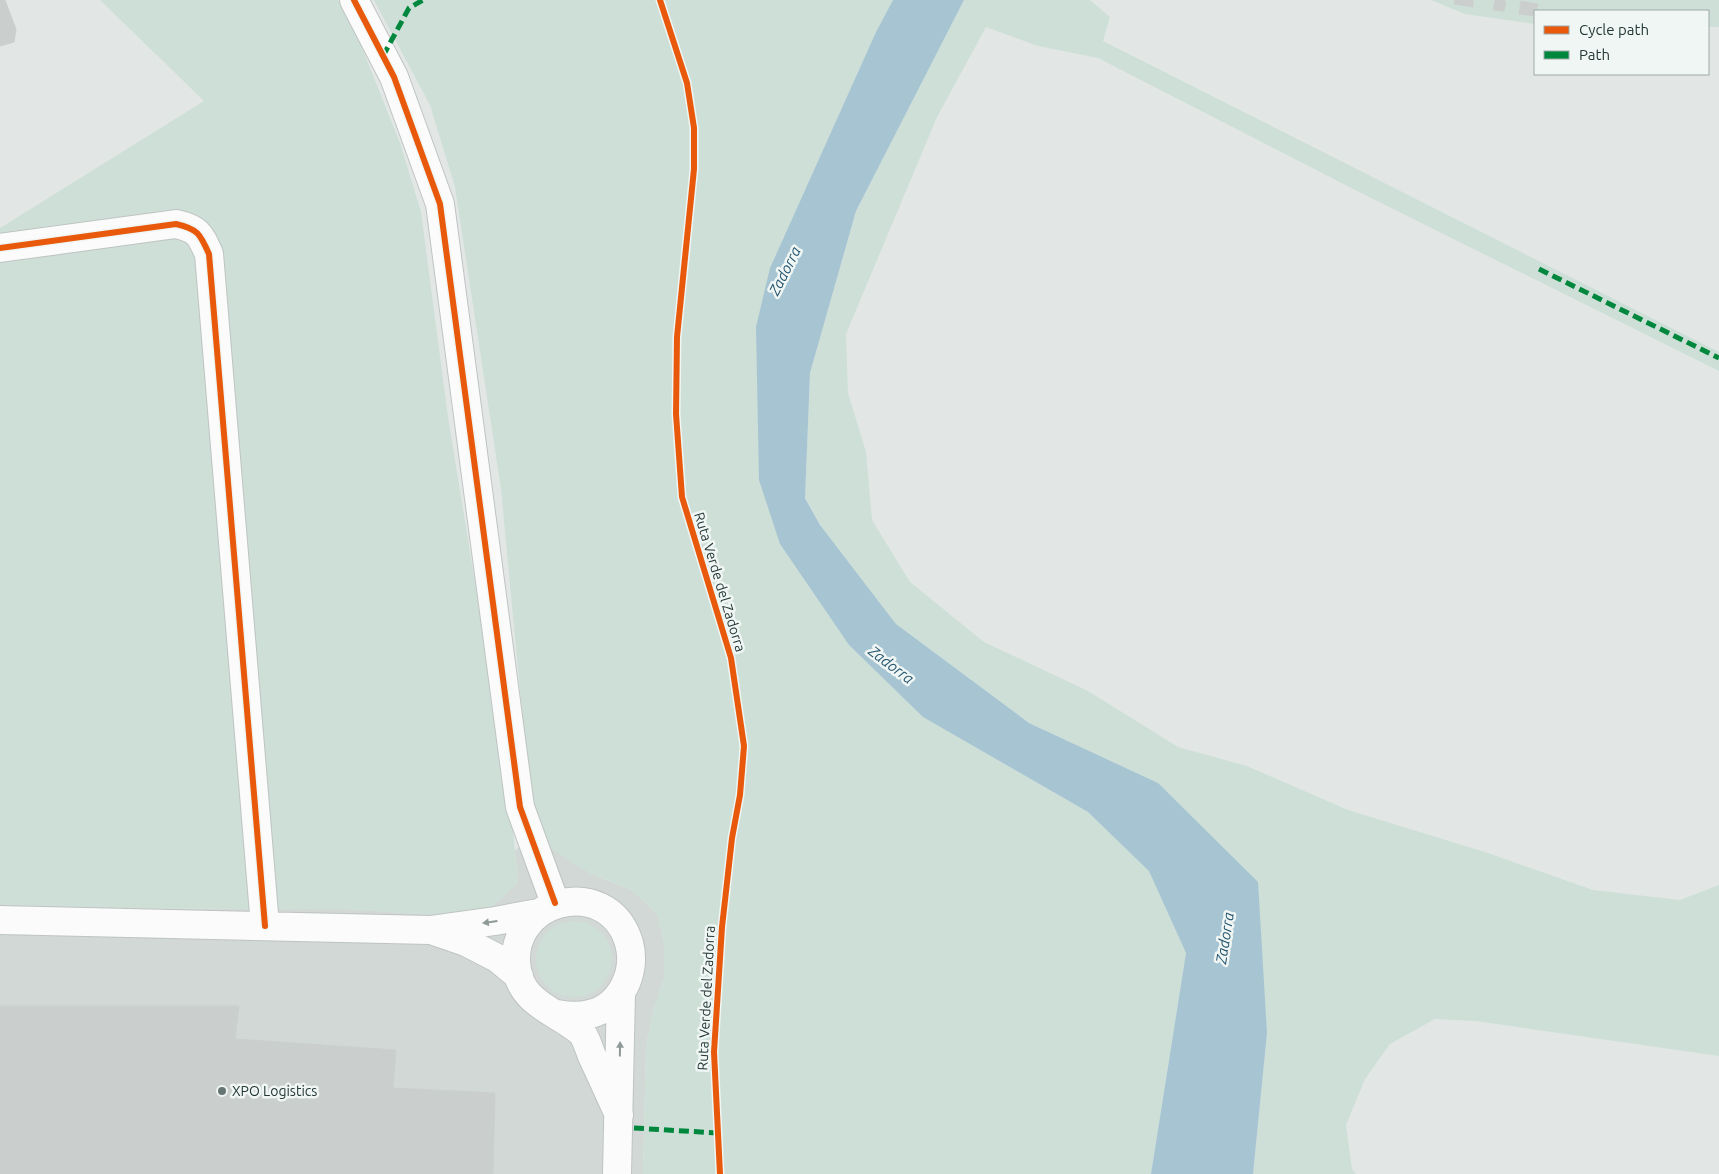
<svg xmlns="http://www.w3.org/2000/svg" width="1719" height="1174" font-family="Ubuntu,sans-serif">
  <rect width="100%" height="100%" fill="#e2e7e6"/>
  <path fill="#d1d8d6" d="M536,829L591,874L632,890L657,914L664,943V978L653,1012L646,1046L643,1174H0V904L64,908L344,909L479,918L518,883L515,851Z"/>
  <path fill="#cddfd6" d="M100,0H338L360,43L400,143L421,212L448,417L509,791L518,883L479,918L344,909L64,908L0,904V228L204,101Z
    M374,0H893L876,32L770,268L780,544L849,645L923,717L1088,812L1149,870L1186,953L1151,1174H643L646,1046L653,1012L664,978V943L657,914L632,890L591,874L548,847L536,829L528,775L501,489L455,187L430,105Z
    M964,0H1090L1110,17L1103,41L1719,352V371L1361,193L1098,58L1038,46L986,27L937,117L846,334L848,393L866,452L872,520L910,582L984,642L1088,691L1178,747L1247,766L1348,810L1488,853L1593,890L1680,900L1719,885V1056L1476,1021L1435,1019L1390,1044L1365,1079L1346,1125L1352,1169L1356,1174H1253L1267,1033L1158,783L1029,723L896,624L820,525L805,497L810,373L856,211Z
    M1431,0H1719V27H1708V11H1535V24L1465,14Z
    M536 959a38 38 0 1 1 76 0a38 38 0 1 1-76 0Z"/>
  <path fill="#a6c4d2" d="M893,0H964L856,211L810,373L805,498L820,525L896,624L1029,723L1158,783L1258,882L1267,1033L1253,1174H1151L1186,953L1149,871L1088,812L923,717L849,645L780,544L759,480L756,327L770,268L876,32Z"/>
  <path fill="#cacecd" stroke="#cbd0cf" d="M0,0H5L16,29L14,42L0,46Z
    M1455,0H1473V7L1454,4Z
    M1495,0L1506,1L1504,11L1493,10Z
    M1521,1L1538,4L1535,16L1519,14Z
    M0,1006H239L235,1039L396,1050L393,1088L495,1093L493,1174H0Z"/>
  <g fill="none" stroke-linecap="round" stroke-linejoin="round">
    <defs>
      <path id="minor" d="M354,0L394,77L440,204L520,807L555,903
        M0,248L176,224C198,229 200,234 209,254L265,926
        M0,920L430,930L495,921L538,913
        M434,931L466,942L497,958L519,976
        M557,1014C568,1016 579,1017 590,1014C621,1007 637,972 629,943C608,871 500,900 518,975C526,1005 559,1013 581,1032C586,1037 589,1049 592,1056C601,1075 610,1095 619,1115
        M617,1174L621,993"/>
    </defs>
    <use href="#minor" stroke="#bfc4c3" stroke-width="30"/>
    <path stroke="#c0c7c6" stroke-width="3" stroke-dasharray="2.5 4" stroke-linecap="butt" d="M660,0L687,83L694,128V169L677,337L676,414L682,497L731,658L744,746L740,795L732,838L722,927L714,1052L720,1174"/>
    <use href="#minor" stroke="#fbfbfb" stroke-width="28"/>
    <path stroke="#00873e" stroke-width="5" stroke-dasharray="10 5" stroke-linecap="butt" d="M383,56L409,8L423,0
      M1539,269L1719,358
      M634,1128L717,1133"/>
    <defs>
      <path id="cycleway" d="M354,0L394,77L440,204L520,807L555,903
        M660,0L687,83L694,128V169L677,337L676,414L682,497L731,658L744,746L740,795L732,838L722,927L714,1052L720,1174
        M0,248L176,224C198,229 200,234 209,254L265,926"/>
    </defs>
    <use href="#cycleway" stroke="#f0f6f4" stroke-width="9"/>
    <use href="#cycleway" stroke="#e8590c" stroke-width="6"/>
  </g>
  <defs><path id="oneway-solid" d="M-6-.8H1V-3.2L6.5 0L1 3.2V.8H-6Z" transform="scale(1.25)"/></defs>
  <g fill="#8f9a98">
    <use href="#oneway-solid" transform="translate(490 922) rotate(172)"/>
    <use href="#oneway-solid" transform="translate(620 1049) rotate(-89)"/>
  </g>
  <circle fill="#667574" stroke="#f0f6f4" stroke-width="2" cx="222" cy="1091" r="5"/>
  <g text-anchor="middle" stroke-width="5" stroke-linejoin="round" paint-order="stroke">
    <g font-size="14" fill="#233836" stroke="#f0f6f4">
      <text transform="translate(720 582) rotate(73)" y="5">Ruta Verde del Zadorra</text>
      <text transform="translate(706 998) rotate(-87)" y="5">Ruta Verde del Zadorra</text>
    </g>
    <g font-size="14" fill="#233836" stroke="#f0f6f4" text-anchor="start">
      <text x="232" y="1096">XPO Logistics</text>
    </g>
    <g font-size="15" font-style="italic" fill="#23546e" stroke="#f0f6f4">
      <text transform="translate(785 271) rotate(-63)" y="5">Zadorra</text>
      <text transform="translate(891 665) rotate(37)" y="5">Zadorra</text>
      <text transform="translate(1225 938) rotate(-81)" y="5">Zadorra</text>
    </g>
  </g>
  <rect x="1534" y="10" width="175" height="65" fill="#f0f6f4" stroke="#9eaaa8"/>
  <rect x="1544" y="26" width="25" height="8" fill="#e8590c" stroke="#9eaaa8"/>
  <text x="1579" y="35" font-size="15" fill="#233836">Cycle path</text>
  <rect x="1544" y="51" width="25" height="8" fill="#00873e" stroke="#9eaaa8"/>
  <text x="1579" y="60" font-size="15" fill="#233836">Path</text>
</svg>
